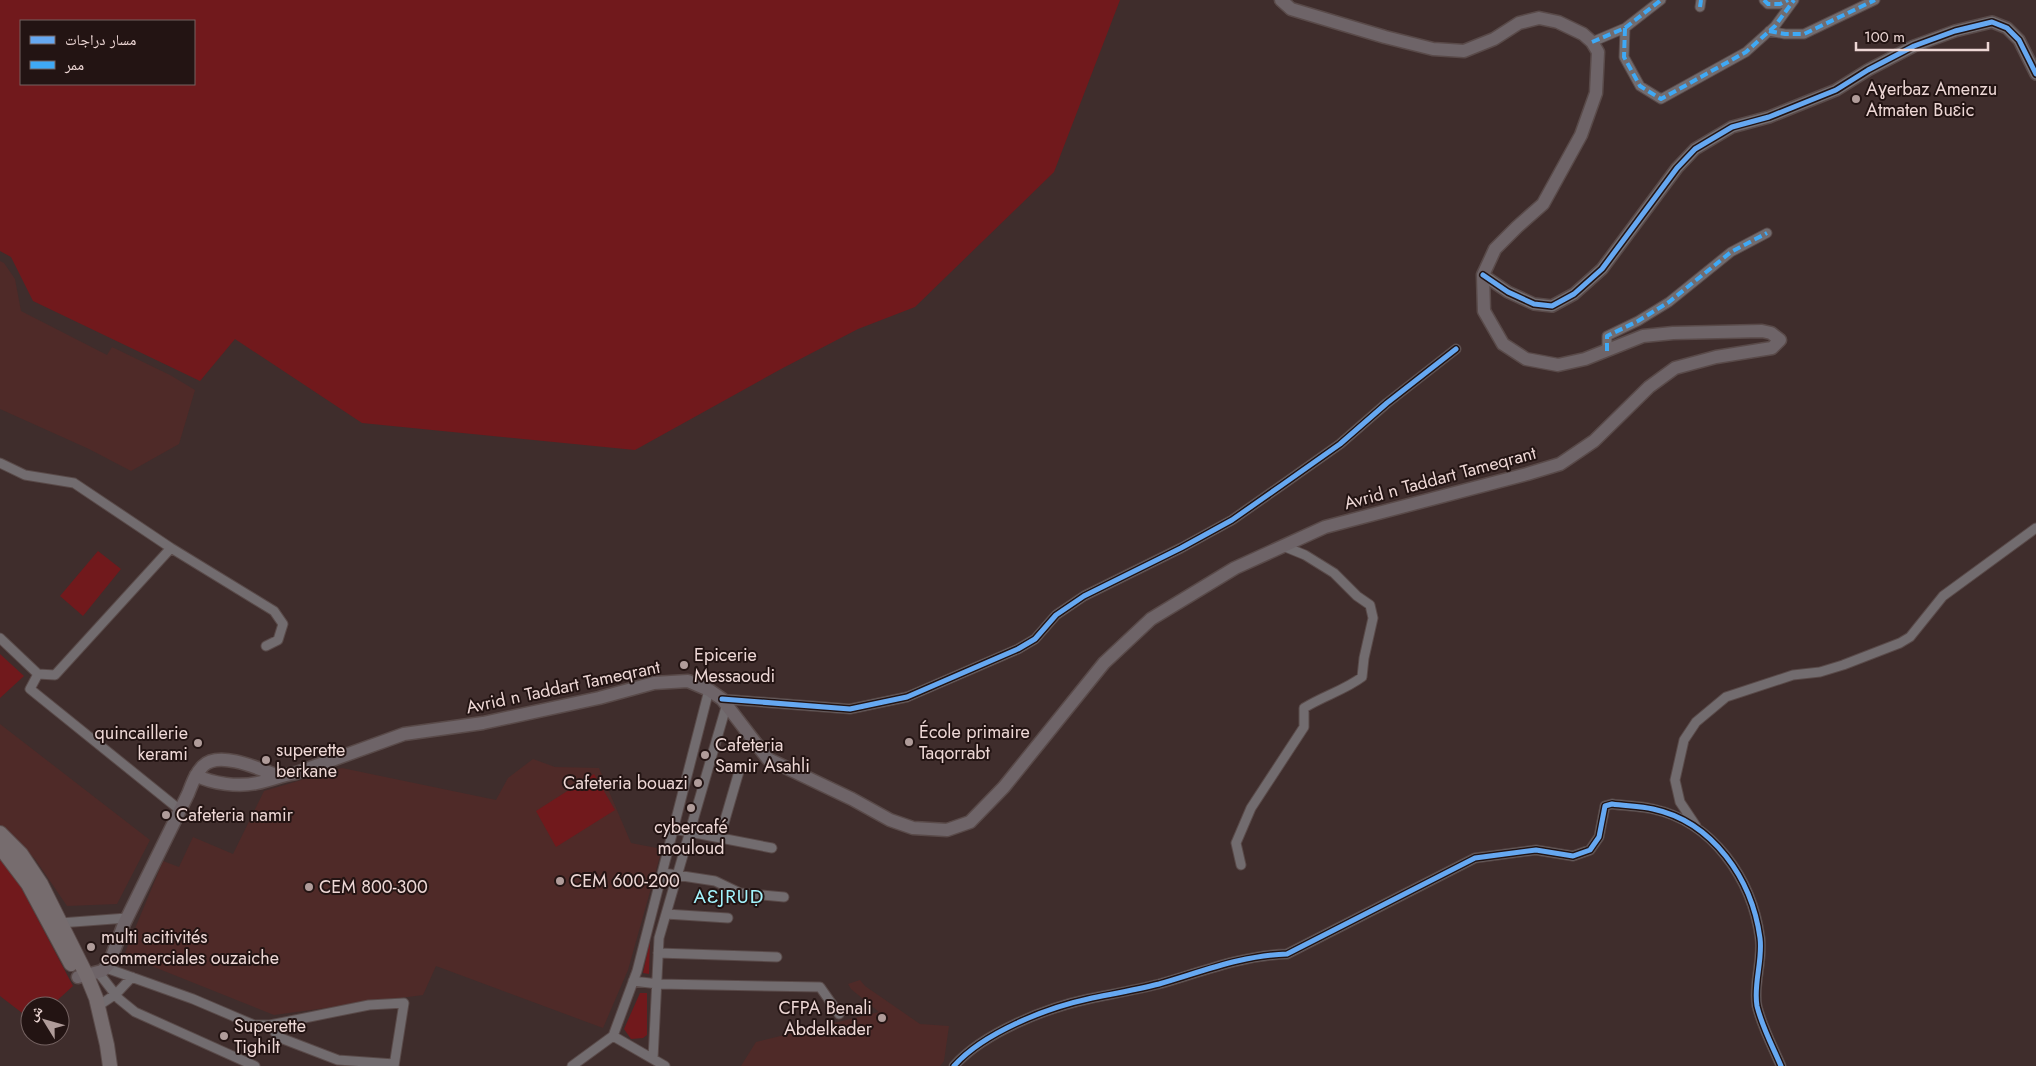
<svg xmlns="http://www.w3.org/2000/svg" width="2036" height="1066" font-family="Jost,'Noto Naskh Arabic',sans-serif">
  <rect width="100%" height="100%" fill="#3f2d2c"/>
  <path fill="#4f2a28" d="M0,261L4,263L15,279L21,311L107,355L112,347L170,375L195,390L179,444L131,471L89,449L0,409Z
    M0,724L150,840L117,904L67,906L35,859L0,827Z
    M533,759L555,767L599,768L631,843L662,849L628,970L603,1028L436,966L423,995L274,1015L124,955L163,861L179,867L193,837L233,854L264,791L342,768L496,800L508,778Z
    M860,980L865,986L920,1024L949,1026L944,1061L940,1066H741L756,1042L879,1012L851,989L848,984Z"/>
  <path fill="#71191c" fill-rule="evenodd" d="M0,0H1120L1054,172L915,307L858,329L781,369L635,450L362,423L235,339L200,381L33,301L11,257L0,251ZM21,21H194V84H21Z
    M98,551L121,569L83,616L60,596Z
    M0,654L24,676L0,698Z
    M594,774L615,810L556,847L536,811Z
    M0,856L14,874L73,986L51,1006H30V1019L0,996Z
    M650,940L649,974L643,973Z
    M640,993H647V1035L643,1038L631,1039L624,1029Z"/>
  <g fill="none" stroke-linecap="round" stroke-linejoin="round">
    <defs>
      <path id="minor" d="M1764,0L1768,4H1780L1788,0
        M1700,7L1701,0
        M1625,28L1624,57L1640,86L1661,99L1746,52L1775,26L1794,0
        M1769,31L1785,34H1804L1875,0
        M1592,42L1625,28L1661,0
        M1607,351V336L1638,321L1669,302L1731,252L1767,233
        M0,463L25,475L74,483L171,548L274,611L283,624L278,640L266,646
        M0,638L38,674L55,675L171,548
        M38,674L30,689L180,810
        M722,699L850,709L907,697L1018,649L1035,639L1056,615L1084,596L1181,548L1232,520L1282,485L1340,444L1387,403L1456,349
        M1696,826L1680,802L1675,780L1684,740L1696,722L1726,697L1793,675L1820,672L1843,665L1900,643L1910,637L1943,596L2036,528
        M674,829L772,848
        M720,837L740,768
        M1241,865L1236,843L1251,808L1304,727V708C1323,696 1345,690 1362,677L1364,658L1373,618L1370,605L1357,596L1334,573L1305,555L1283,546
        M663,873L715,881L740,893L784,897
        M666,914L728,918
        M60,923L127,918
        M658,953L777,957
        M106,968L193,999L254,1025H270L369,1005L404,1003L394,1066
        M98,972L119,999L135,1012L255,1066
        M633,981L658,984L820,987L839,1014
        M98,1006L116,994L132,977
        M270,1025L278,1037L338,1060L394,1064
        M613,1036L637,971L709,690
        M613,1036L665,1066
        M653,1059L659,938L726,707
        M572,1066L613,1036
        M954,1066C983,1033 1046,1008 1088,999C1112,994 1135,990 1159,984C1201,972 1243,955 1287,954L1475,858L1536,850L1573,856L1590,850L1599,837L1605,806L1612,804C1625,806 1640,806 1653,809C1713,822 1752,879 1760,938C1763,961 1753,984 1757,1006C1762,1027 1773,1047 1781,1066"/>
      <path id="tertiary" d="M1483,275L1508,292L1534,304L1552,306L1574,294L1602,269L1677,168L1695,149L1732,127L1769,117L1836,90L1868,70L1914,46L1955,31L1992,22L2007,28L2019,40L2036,74"/>
      <path id="secondary" d="M196,775C212,784 239,787 257,783C271,780 282,775 296,773L404,734L483,723L599,698L654,683L688,681L709,690L722,699L768,759L852,799L890,820L913,828L947,830L970,822L1004,787L1104,663L1151,619L1235,568L1325,527L1527,474L1560,464L1594,441L1649,387L1675,368L1716,357L1772,348L1780,340L1771,333L1762,331L1673,333L1643,336L1585,359L1558,365L1526,359L1503,344L1484,311L1483,275L1495,249L1517,227L1543,204L1581,135L1596,93L1598,52L1592,42L1583,34L1558,22L1539,18L1519,23L1494,39L1464,51L1433,49L1385,37L1291,9L1281,0
        M78,977L102,971L109,964L124,924L188,794C192,784 195,774 203,766C219,750 260,769 278,776"/>
      <path id="primary" d="M0,833L21,854L41,884L87,976L96,998L107,1045L110,1066
        M0,847L28,884L71,964"/>
    </defs>
    <use href="#minor" stroke="#594a49" stroke-width="11"/>
    <use href="#tertiary" stroke="#594a49" stroke-width="14"/>
    <use href="#secondary" stroke="#594a49" stroke-width="15"/>
    <use href="#primary" stroke="#594a49" stroke-width="16"/>
    <use href="#minor" stroke="#726c6f" stroke-width="9"/>
    <use href="#tertiary" stroke="#726c6f" stroke-width="11"/>
    <use href="#secondary" stroke="#6e6468" stroke-width="12"/>
    <use href="#primary" stroke="#766c6e" stroke-width="14"/>
    <path stroke="#3fa9f5" stroke-width="4" stroke-dasharray="8 4" stroke-linecap="butt" d="M1764,0L1768,4H1780L1788,0
      M1700,7L1701,0
      M1625,28L1624,57L1640,86L1661,99L1746,52L1775,26L1794,0
      M1769,31L1785,34H1804L1875,0
      M1592,42L1625,28L1661,0
      M1607,351V336L1638,321L1669,302L1731,252L1767,233"/>
    <defs>
      <path id="cycleway" d="M1483,275L1508,292L1534,304L1552,306L1574,294L1602,269L1677,168L1695,149L1732,127L1769,117L1836,90L1868,70L1914,46L1955,31L1992,22L2007,28L2019,40L2036,74
        M722,699L850,709L907,697L1018,649L1035,639L1056,615L1084,596L1181,548L1232,520L1282,485L1340,444L1387,403L1456,349
        M954,1066C983,1033 1046,1008 1088,999C1112,994 1135,990 1159,984C1201,972 1243,955 1287,954L1475,858L1536,850L1573,856L1590,850L1599,837L1605,806L1612,804C1625,806 1640,806 1653,809C1713,822 1752,879 1760,938C1763,961 1753,984 1757,1006C1762,1027 1773,1047 1781,1066"/>
    </defs>
    <use href="#cycleway" stroke="#231413" stroke-width="8"/>
    <use href="#cycleway" stroke="#66a8f1" stroke-width="5"/>
  </g>
  <g fill="#b09c9a" stroke="#231413" stroke-width="2">
    <circle cx="1856" cy="99" r="5"/>
    <circle cx="684" cy="665" r="5"/>
    <circle cx="909" cy="742" r="5"/>
    <circle cx="198" cy="743" r="5"/>
    <circle cx="705" cy="755" r="5"/>
    <circle cx="266" cy="760" r="5"/>
    <circle cx="698" cy="783" r="5"/>
    <circle cx="691" cy="808" r="5"/>
    <circle cx="166" cy="815" r="5"/>
    <circle cx="560" cy="881" r="5"/>
    <circle cx="309" cy="887" r="5"/>
    <circle cx="91" cy="947" r="5"/>
    <circle cx="882" cy="1018" r="5"/>
    <circle cx="224" cy="1036" r="5"/>
  </g>
  <g text-anchor="middle" stroke-width="4" stroke-linejoin="round" paint-order="stroke">
    <g font-size="18" fill="#edd7d5" stroke="#231413" text-anchor="start">
      <text x="1866" y="95">Aɣerbaz Amenzu<tspan x="1866" dy="21">Atmaten Buɛic</tspan></text>
      <text x="694" y="661">Epicerie<tspan x="694" dy="21">Messaoudi</tspan></text>
      <text x="919" y="738">École primaire<tspan x="919" dy="21">Taqorrabt</tspan></text>
      <text x="188" y="739" text-anchor="end">quincaillerie<tspan x="188" dy="21">kerami</tspan></text>
      <text x="715" y="751">Cafeteria<tspan x="715" dy="21">Samir Asahli</tspan></text>
      <text x="276" y="756">superette<tspan x="276" dy="21">berkane</tspan></text>
      <text x="688" y="789" text-anchor="end">Cafeteria bouazi</text>
      <text x="176" y="821">Cafeteria namir</text>
      <text x="691" y="833" text-anchor="middle">cybercafé<tspan x="691" dy="21">mouloud</tspan></text>
      <text x="570" y="887">CEM 600-200</text>
      <text x="319" y="893">CEM 800-300</text>
      <text x="101" y="943">multi acitivités<tspan x="101" dy="21">commerciales ouzaiche</tspan></text>
      <text x="872" y="1014" text-anchor="end">CFPA Benali<tspan x="872" dy="21">Abdelkader</tspan></text>
      <text x="234" y="1032">Superette<tspan x="234" dy="21">Tighilt</tspan></text>
    </g>
    <g font-size="18" fill="#edd7d5" stroke="#231413">
      <text transform="translate(1440 478) rotate(-15)" y="6">Avrid n Taddart Tameqrant</text>
      <text transform="translate(563 687) rotate(-12)" y="6">Avrid n Taddart Tameqrant</text>
    </g>
    <g font-size="19" letter-spacing="1" fill="#a2f4fd" stroke="#231413">
      <text x="729" y="903">AƐJRUḌ</text>
    </g>
  </g>
  <rect x="20" y="20" width="175" height="65" fill="#231413" stroke="#746261"/>
  <rect x="30" y="36" width="25" height="8" fill="#66a8f1" stroke="#746261"/>
  <text x="65" y="45" font-size="15" fill="#edd7d5">مسار دراجات</text>
  <rect x="30" y="61" width="25" height="8" fill="#3fa9f5" stroke="#746261"/>
  <text x="65" y="70" font-size="15" fill="#edd7d5">ممر</text>
  <g transform="translate(45 1021) rotate(307)"><circle r="24" fill="#231413" stroke="#746261"/>
  <path d="M0-4L9 19L0 12L-9 19Z" fill="#b09c9a"/>
  <text y="-8" font-size="14" font-weight="bold" text-anchor="middle" fill="#edd7d5">ش</text>
  </g>
  <path d="M1856 42v8h132v-8" fill="none" stroke="#edd7d5" stroke-width="2.5"/>
  <text x="1864" y="42" font-size="15" fill="#edd7d5" stroke="#231413" stroke-width="4" paint-order="stroke">100 m</text>
</svg>
